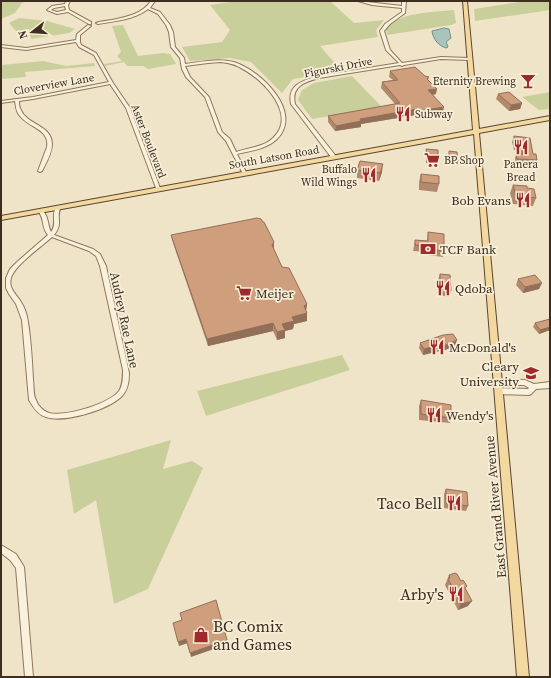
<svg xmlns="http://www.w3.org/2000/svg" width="551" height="678" font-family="'Source Serif 4',serif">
  <rect width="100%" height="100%" fill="#f0e4c8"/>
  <path fill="#c9cf9b" d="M1,1H26L22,3L15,13L1,19Z
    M237,1H330L354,23L384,20L376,30L378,37L320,46L342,71L293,79L282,93L251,62L230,58L190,61L182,47L222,42L230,30L210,5Z
    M526,1H550V10L475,21L474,9Z
    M454,10L456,23L451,25L387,35L386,29C397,12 435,12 454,10Z
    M19,18L47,21L75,29L69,33L31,39L29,29L16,31L9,23Z
    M123,25L138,56L163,53L170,54L176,64L148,69L143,66H127L124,62L105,66L104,64L122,61L117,56L121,52L112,26Z
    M43,61L66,66L94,63L95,66L25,72L26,77L1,79V65Z
    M352,76L382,107L312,119L298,100L302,90L314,83Z
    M550,92V109L539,110L522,97Z
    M342,355L350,370L206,416L197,391Z
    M171,440L163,469L192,461L203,468L148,589L114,604L96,500L74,514L67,470Z"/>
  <path fill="#a9c4bc" stroke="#6f938a" d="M444,28L449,29L451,38L446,42L448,46L447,48C439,47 433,39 432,31Z"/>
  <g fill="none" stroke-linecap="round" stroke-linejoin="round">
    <defs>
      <path id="minor" d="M66,1H70L68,5L69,10L91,22V24H89L68,12L57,14L47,10L52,6L65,4ZM65,6L66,10L57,12L51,10L54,8Z
        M151,1H155L150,8L160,12L170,25L173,32L175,47L184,58L185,64C201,62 218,58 234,62C260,70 304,112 277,139C267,149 250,151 237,154L246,172V173H244L242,172L226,141L218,132L205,97L186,77L182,69L180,58L171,47L169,32L166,25L158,14L148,9C134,20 115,21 98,24L96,23C101,21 107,21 112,20C127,17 142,14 151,1ZM221,62C228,63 235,64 241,68C263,79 298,115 273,138C264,147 248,148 236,152L230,139L222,132L209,97L190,77L185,66L208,63Z
        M358,1L402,6V1H406L405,13L390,24L384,31L390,50L402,63L441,57L469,58L471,59L469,60L441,59L404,65L402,66L400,65L319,78C305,82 291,86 295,104L335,155V157H331L291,104C287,85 302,81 318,76L399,63L386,50L380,31L385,24L402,12V8L372,5Z
        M88,25L91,26L80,35V42L81,45L96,53L113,83L130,108L160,188V189H156V188L126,108L110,84L33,99L19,101C19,104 19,107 21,110C27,125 52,125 52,144C52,153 46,163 42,171L40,172L38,171L47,147C50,129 29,128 20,116C16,112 16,107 15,101L1,103V101L33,97L109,82L94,55L79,47L76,42L26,50L1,47V45L26,48L76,40L77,34Z
        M57,206H59L61,207C55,217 64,223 54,235L93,249L100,254L106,266L129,373C129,381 128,390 122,396C108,410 65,423 46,417C38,415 33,407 29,400L22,320L16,304L9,294L6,288V278L10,269L17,262L48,235C41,227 45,219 38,211L40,209C49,214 47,224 51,232C58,223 50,215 57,206ZM52,237L89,251L96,256L100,266L123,370C123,377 123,385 119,391C109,404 65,417 49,413C46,412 43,410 41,408C39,406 37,403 36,400C33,395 34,386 33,379C32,360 31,341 28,322C27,315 25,308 21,302C16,294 8,288 11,278C15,265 41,247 52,237Z
        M497,379L525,380L534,384L550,382V388L536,389L531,394L529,395L498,394L496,393L495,391L496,389L498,388L528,389L529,388L524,385H497L495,384L494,382L495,380Z
        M1,545L16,554L24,567L33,677H25L16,568L10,560L1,553Z"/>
      <path id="major" d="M463,1H467L479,129L550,116V120L479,133L529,677H517L474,134L1,220V216L473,130Z"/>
    </defs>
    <use href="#minor" stroke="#8d765c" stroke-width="2"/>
    <use href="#major" stroke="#5b4430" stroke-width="2"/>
    <use href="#minor" fill="#faf1dc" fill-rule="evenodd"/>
    <use href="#major" fill="#f3d9a0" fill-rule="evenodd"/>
  </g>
  <path fill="#b2896c" d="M390,71L429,77L428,80L436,94L432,95L443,112L418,117L416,115L361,124V127L335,131L328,122V116L395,104L381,88L382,82L393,80L389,77Z
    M498,94L522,103L520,109L509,111L496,99Z
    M514,136L533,154L537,160L535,166L516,165L515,159L516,154H521L520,150H514L512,142Z
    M426,149L438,160V164L426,163Z
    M449,151L458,162V164L449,163Z
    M357,170L382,172L379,181L357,178Z
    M421,174L439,184L437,192L419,190V182Z
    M513,185L527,188L536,198L533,206L513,204L510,193Z
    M428,232L444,251L443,257L427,255V252L413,251L414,246L415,240L427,241Z
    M171,235L274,250L282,267L307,304L306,311L307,321L294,324L293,329L285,331V338L277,340L273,331L208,346L173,243Z
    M440,274L451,291L449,297L439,295L438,280Z
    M518,279L539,289L523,293L516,285Z
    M550,319V330L539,334L533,327L535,323Z
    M420,343L455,346L440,352L439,351L423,355L419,348Z
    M421,400L451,418L450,423L419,420V406Z
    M446,489L468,506L466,511L444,508V494Z
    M449,575L461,581L467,586L465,589L468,606L458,610L445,585Z"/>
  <path fill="#916f58" d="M437,89L436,94L427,96L428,90Z
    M522,103L520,109L509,111L511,105Z
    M444,107L443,112L418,117L419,111Z
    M417,109L416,115L361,124V127L335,131L336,126L360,119Z
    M383,164L382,172L379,181L380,173Z
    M274,242V249L272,245Z
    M542,283L539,289L523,293L525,287Z
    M307,304L306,311L304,306Z
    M307,313V321L294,324L293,329L285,331V338L277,340V332L282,324L292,317Z
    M273,323V331L208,346L207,339Z
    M550,327V330L539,334L540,330Z
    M457,340L455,346L440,352L441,347Z
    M440,345L439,351L423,355L424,349Z
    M472,601L468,606L458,610L461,604Z
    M186,639L188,643L179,646L178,642Z
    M227,640L228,644L191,657L190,653Z"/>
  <path fill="#cf9f7d" stroke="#916f58" d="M415,67L425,76L429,77L427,79L437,89L428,90L444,107L419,111L417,109L360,119L361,121L336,126L328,116L400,103L382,82L398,80L390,71Z
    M509,92L522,103L511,105L498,94Z
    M514,136L530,138L533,154H536L537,160L517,159L516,154H523L522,144H515Z
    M426,149L438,150V160L427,159Z
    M449,151L457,152L458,162L449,161Z
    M360,161L383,164L380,173L357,170Z
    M421,174L439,176V184L421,182Z
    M513,185L527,186V188L534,189L536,198L516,196Z
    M257,218L261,219L263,222H264L274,242L272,245L282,267L289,268L307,304L304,306L307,313L292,317L294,321L282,324L285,330L277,332L273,323L207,339L171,235Z
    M428,232L444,234V251L428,249V246L415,245V240L428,241Z
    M440,274L450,275L451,291L440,289Z
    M535,275L542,283L525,287L518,279Z
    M550,319V327L540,330L535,323Z
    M453,334L457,340L441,347L440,345L424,349L420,343L443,335Z
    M421,400L451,405V418L421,414Z
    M446,489L467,492L468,506L446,503Z
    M455,573L457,574L461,581L463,580L467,586L465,588L472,601L461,604L448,579L450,578L449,575Z
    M216,600L227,640L190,653L186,639L178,642L173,623L182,620L180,613Z"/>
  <defs>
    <symbol id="bar-bare" viewBox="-9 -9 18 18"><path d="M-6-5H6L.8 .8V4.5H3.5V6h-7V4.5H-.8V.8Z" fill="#9e2a2b" stroke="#f7eed8" stroke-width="2.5" paint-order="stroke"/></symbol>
    <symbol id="restaurant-bare" viewBox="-9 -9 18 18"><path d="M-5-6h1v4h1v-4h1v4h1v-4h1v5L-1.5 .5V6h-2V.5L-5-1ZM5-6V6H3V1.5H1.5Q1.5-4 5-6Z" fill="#9e2a2b" stroke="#f7eed8" stroke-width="2.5" paint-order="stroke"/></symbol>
    <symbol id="supermarket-bare" viewBox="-9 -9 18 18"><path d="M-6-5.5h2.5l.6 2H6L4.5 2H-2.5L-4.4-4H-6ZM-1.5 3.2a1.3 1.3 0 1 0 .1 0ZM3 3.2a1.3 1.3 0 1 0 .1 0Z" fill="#9e2a2b" stroke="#f7eed8" stroke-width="2.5" paint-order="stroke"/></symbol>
    <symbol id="bank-bare" viewBox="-9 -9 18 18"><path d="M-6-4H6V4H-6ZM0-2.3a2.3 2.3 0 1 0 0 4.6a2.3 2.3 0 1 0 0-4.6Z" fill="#9e2a2b" stroke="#f7eed8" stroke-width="2.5" paint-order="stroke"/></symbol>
    <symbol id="school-bare" viewBox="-9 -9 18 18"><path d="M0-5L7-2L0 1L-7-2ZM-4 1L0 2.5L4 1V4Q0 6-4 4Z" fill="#9e2a2b" stroke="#f7eed8" stroke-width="2.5" paint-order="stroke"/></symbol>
    <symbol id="shop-bare" viewBox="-9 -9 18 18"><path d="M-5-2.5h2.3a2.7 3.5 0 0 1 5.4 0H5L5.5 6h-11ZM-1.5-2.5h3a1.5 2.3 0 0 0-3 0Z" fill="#9e2a2b" stroke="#f7eed8" stroke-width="2.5" paint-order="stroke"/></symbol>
  </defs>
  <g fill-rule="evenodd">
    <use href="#bar-bare" x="517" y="70" width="22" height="22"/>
    <use href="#restaurant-bare" x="392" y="103" width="22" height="22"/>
    <use href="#restaurant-bare" x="510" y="136" width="22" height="22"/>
    <use href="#supermarket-bare" x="421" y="149" width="22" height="22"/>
    <use href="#restaurant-bare" x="358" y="164" width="22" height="22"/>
    <use href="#restaurant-bare" x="512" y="189" width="22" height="22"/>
    <use href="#bank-bare" x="417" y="238" width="22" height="22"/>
    <use href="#restaurant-bare" x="432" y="277" width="22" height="22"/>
    <use href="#supermarket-bare" x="233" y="282" width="22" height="22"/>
    <use href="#restaurant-bare" x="426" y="336" width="22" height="22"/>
    <use href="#school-bare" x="520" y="362" width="22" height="22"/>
    <use href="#restaurant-bare" x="423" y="404" width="22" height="22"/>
    <use href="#restaurant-bare" x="443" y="492" width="22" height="22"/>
    <use href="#restaurant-bare" x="445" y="583" width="22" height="22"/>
    <use href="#shop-bare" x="190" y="624" width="22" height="22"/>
  </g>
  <g text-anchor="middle" stroke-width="3.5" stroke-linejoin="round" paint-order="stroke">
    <g font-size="11" fill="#3d2e20" stroke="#f7eed8">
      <text transform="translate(338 67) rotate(-11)" y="4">Figurski Drive</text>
      <text transform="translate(54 84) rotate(-10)" y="4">Cloverview Lane</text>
      <text transform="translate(149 141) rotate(69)" y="4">Aster Boulevard</text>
      <text transform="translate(274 157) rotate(-10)" y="4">South Latson Road</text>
    </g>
    <g font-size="11" fill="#3d2e20" stroke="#f7eed8" text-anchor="end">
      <text x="516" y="85">Eternity Brewing</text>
      <text x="415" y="118" text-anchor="start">Subway</text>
      <text x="444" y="164" text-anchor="start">BP Shop</text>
      <text x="521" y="168" text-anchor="middle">Panera<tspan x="521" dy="13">Bread</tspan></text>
      <text x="357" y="173">Buffalo<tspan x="357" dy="13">Wild Wings</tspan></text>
    </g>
    <g font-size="13" fill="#3d2e20" stroke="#f7eed8" text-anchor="start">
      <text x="511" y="205" text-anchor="end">Bob Evans</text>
      <text x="440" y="254">TCF Bank</text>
      <text x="455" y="293">Qdoba</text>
      <text x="256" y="298">Meijer</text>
      <text x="449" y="352">McDonald's</text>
      <text x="519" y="371" text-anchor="end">Cleary<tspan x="519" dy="15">University</tspan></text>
      <text x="446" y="420">Wendy's</text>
    </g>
    <g font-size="13" fill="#3d2e20" stroke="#f7eed8">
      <text transform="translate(125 320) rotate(78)" y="5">Audrey Rae Lane</text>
      <text transform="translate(495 507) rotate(-95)" y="5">East Grand River Avenue</text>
    </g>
    <g font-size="16" fill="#3d2e20" stroke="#f7eed8" text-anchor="end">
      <text x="442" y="509">Taco Bell</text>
      <text x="444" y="600">Arby's</text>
      <text x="213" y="632" text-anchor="start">BC Comix<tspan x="213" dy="18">and Games</tspan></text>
    </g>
  </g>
  <rect width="551" height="678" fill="none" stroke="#3d2e20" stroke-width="4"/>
  <g transform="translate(32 32) rotate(253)" stroke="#f7eed8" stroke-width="3" paint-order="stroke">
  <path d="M0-3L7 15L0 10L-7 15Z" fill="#3d2e20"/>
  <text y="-6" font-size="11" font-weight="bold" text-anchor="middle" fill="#3d2e20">N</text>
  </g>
</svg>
